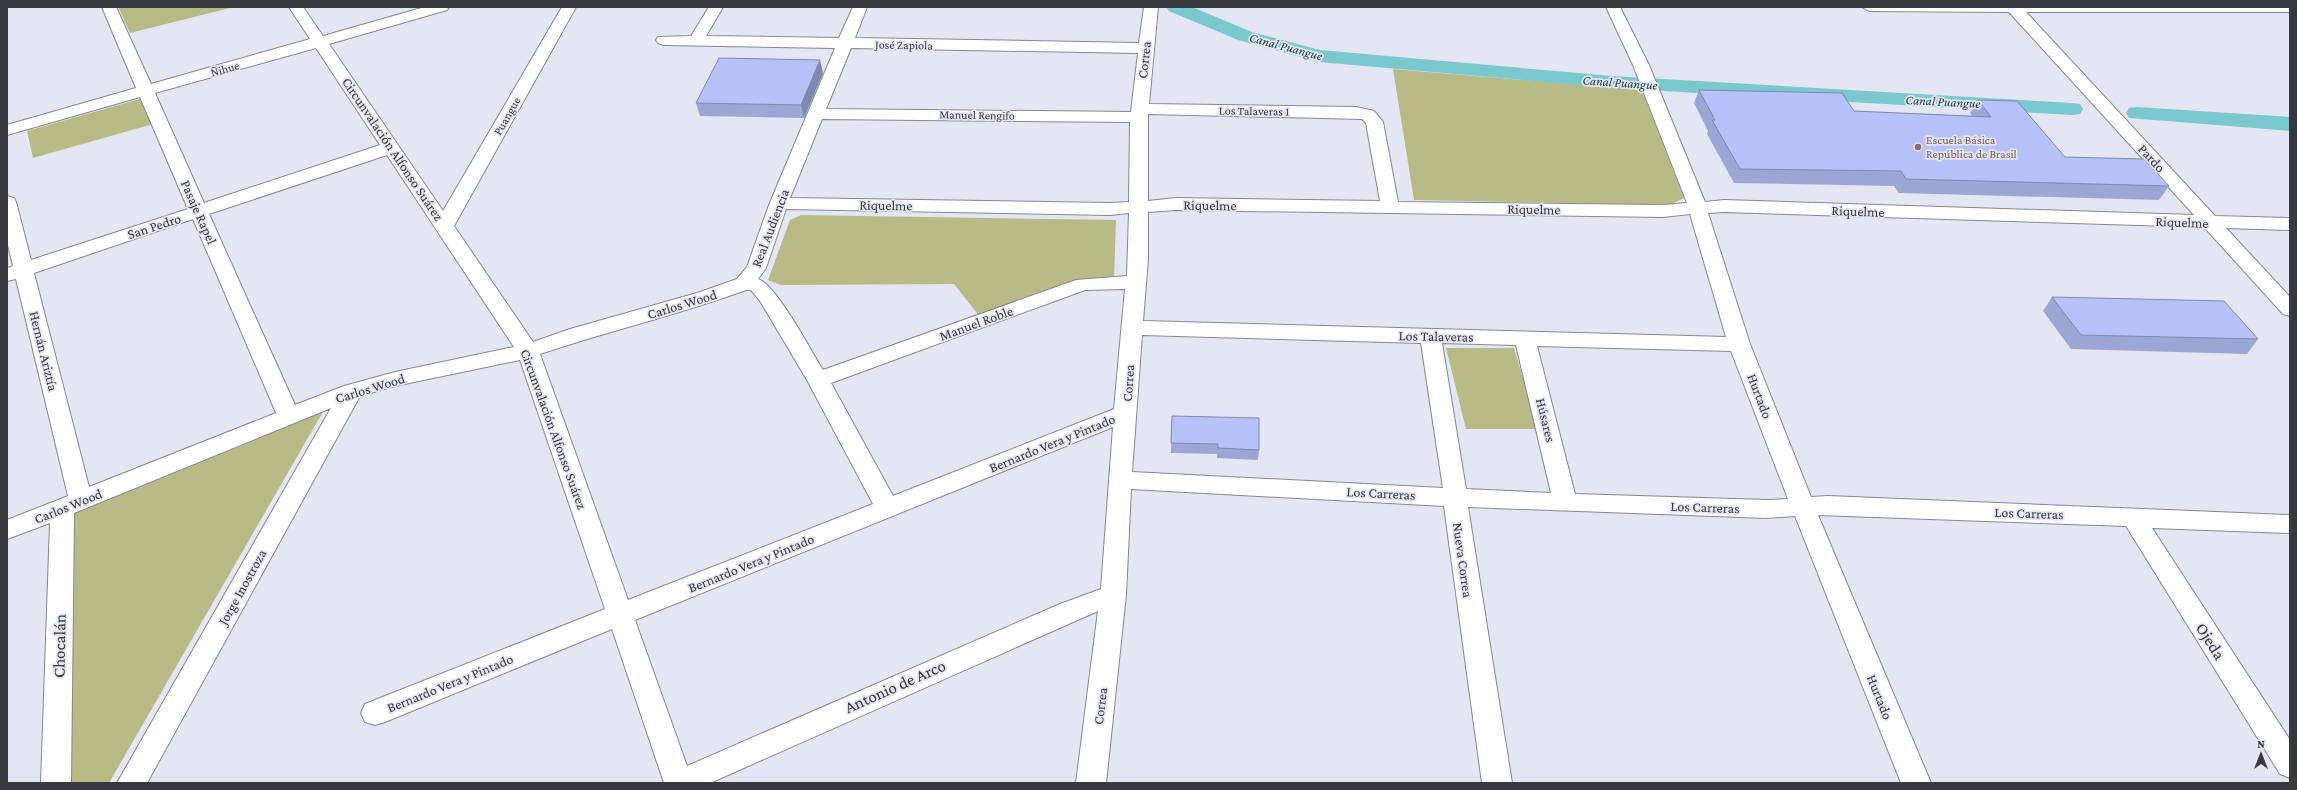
<svg xmlns="http://www.w3.org/2000/svg" width="2297" height="790" font-family="'Crimson Pro',serif">
  <rect width="100%" height="100%" fill="#e4e7f3"/>
  <path fill="#b9bb86" d="M118,7H234L130,33Z
    M1393,69L1642,90L1684,198L1670,205L1414,200Z
    M143,98L153,124L33,158L27,131Z
    M801,215L1116,220L1114,279H1093L980,317L954,284L781,285L768,280L790,220Z
    M1446,348H1514L1538,429H1466Z
    M324,410L109,783H63L72,510Z"/>
  <g fill="none" stroke-linecap="round" stroke-linejoin="round">
    <path fill="#7ac9ce" fill-rule="evenodd" d="M1166,7H1192L1252,32L1320,50L1612,76L2072,103L2080,104L2083,109L2080,114L2072,115L1612,88L1319,62L1238,40L1169,11Z
      M2137,107L2290,117V131L2129,118L2126,113L2129,108Z"/>
    <defs>
      <path id="minor" d="M102,7H116L151,84L310,39L289,7H303L323,36L425,7H449L447,10L329,44L443,211L562,7H576L454,226L533,342L570,329L697,293L737,279L747,267L769,205L835,48L664,45L658,43L656,40L658,37L691,36L709,7H723L706,36L839,38L853,7H867L855,38L1139,43L1144,7H1158L1149,104L1357,107L1374,111L1383,122L1398,202L1663,205L1687,203L1633,65L1606,7H1620L1649,65L1705,202L1724,200L2194,215L2009,12L1869,11L1862,7H2290V12H2026L2215,216L2290,218V230L2226,228L2290,297V316L2283,314L2204,227L1724,212L1708,213L1750,344L1811,497L1828,496L2290,515V533L2152,528L2290,740V778L2280,774L2126,526L1818,515L1931,783H1901L1795,516L1767,518L1468,507L1512,783H1482L1444,506L1131,489L1126,595L1106,783H1076L1098,611L710,783H664L612,629L385,722L375,725L365,722L361,713L365,704L605,609L520,360L395,386L360,396L147,783H117L331,408L74,513L71,783H41L50,523L7,539V520L68,496L16,279L7,281V268L13,266L7,241V196L14,198L16,202L31,260L188,209L140,97L7,135V125L136,88ZM316,48L380,145L204,203L155,93ZM851,48L1138,53L1131,112L826,109ZM1148,114L1362,119L1366,123L1380,201L1176,198L1148,201ZM822,119L1130,122L1129,202L1110,203L790,198ZM387,155L514,347L395,372L344,386L295,405L209,214ZM786,209L1110,215L1129,213L1127,276L1076,280L823,370C811,351 776,284 758,279L766,268ZM1176,210L1663,217L1690,214L1726,337L1143,321L1148,259V212ZM193,219L276,413L89,487L34,273ZM1125,289L1114,409L893,496L831,383L1085,290ZM746,290H751L760,301L807,380L873,504L628,600L540,354C608,331 678,315 746,290ZM1142,335L1421,343L1443,488L1132,472ZM1442,343L1516,345L1551,493L1466,489ZM1537,346L1731,351L1788,499L1767,500L1575,494ZM1113,427L1101,589L1060,604L687,766L635,620Z"/>
    </defs>
    <use href="#minor" stroke="#848791" stroke-width="2"/>
    <use href="#minor" fill="#fff" fill-rule="evenodd"/>
  </g>
  <path fill="#9da7d6" d="M823,73L804,118L700,116L696,103Z
    M1699,90L1854,111L1972,116L1970,113L1978,100L2065,157L2169,186L2159,200L1899,193L1894,186L1734,183L1707,134L1708,131L1694,103Z
    M2052,297L2258,339L2247,354L2071,349L2043,311Z
    M1172,416L1259,450L1258,460L1217,458V454L1171,453Z"/>
  <path fill="#7f88ae" d="M820,60L823,73L804,118L801,105Z"/>
  <path fill="#b6c2f9" stroke="#7f88ae" d="M719,58L820,60L801,105L696,103Z
    M1699,90L1842,93L1854,111L1991,117L1978,100L2017,101L2065,157L2144,159L2169,186L1906,179L1901,171L1740,169L1712,120H1715Z
    M2052,297L2224,301L2258,339L2081,335Z
    M1172,416L1259,418V450L1218,448V444L1171,443Z"/>
  <circle fill="#8d6e63" stroke="#e4e7f3" stroke-width="1.5" cx="1918" cy="147" r="4"/>
  <g text-anchor="middle" stroke-width="3.5" stroke-linejoin="round" paint-order="stroke">
    <g font-size="12" fill="#38393e" stroke="#e4e7f3">
      <text transform="translate(904 45) rotate(1)" y="4">José Zapiola</text>
      <text transform="translate(225 69) rotate(-16)" y="4">Ñihue</text>
      <text transform="translate(1254 111) rotate(1)" y="4">Los Talaveras 1</text>
      <text transform="translate(977 115) rotate(1)" y="4">Manuel Rengifo</text>
      <text transform="translate(507 116) rotate(-60)" y="4">Puangue</text>
    </g>
    <g font-size="12" fill="#785e54" stroke="#e4e7f3" text-anchor="start">
      <text x="1926" y="144">Escuela Básica<tspan x="1926" dy="14">República de Brasil</tspan></text>
    </g>
    <g font-size="13" font-style="italic" fill="#173d3f" stroke="#e4e7f3">
      <text transform="translate(1286 46) rotate(15)" y="5">Canal Puangue</text>
      <text transform="translate(1620 82) rotate(4)" y="5">Canal Puangue</text>
      <text transform="translate(1943 101) rotate(3)" y="5">Canal Puangue</text>
    </g>
    <g font-size="14" fill="#38393e" stroke="#e4e7f3">
      <text transform="translate(1144 60) rotate(-84)" y="5">Correa</text>
      <text transform="translate(393 149) rotate(56)" y="5">Circunvalación Alfonso Suárez</text>
      <text transform="translate(2152 158) rotate(47)" y="5">Pardo</text>
      <text transform="translate(886 205) rotate(1)" y="5">Riquelme</text>
      <text transform="translate(1210 205) rotate(1)" y="5">Riquelme</text>
      <text transform="translate(1534 209) rotate(1)" y="5">Riquelme</text>
      <text transform="translate(1858 211) rotate(2)" y="5">Riquelme</text>
      <text transform="translate(199 212) rotate(66)" y="5">Pasaje Rapel</text>
      <text transform="translate(2182 222) rotate(2)" y="5">Riquelme</text>
      <text transform="translate(154 226) rotate(-18)" y="5">San Pedro</text>
      <text transform="translate(770 228) rotate(-69)" y="5">Real Audiencia</text>
      <text transform="translate(682 304) rotate(-17)" y="5">Carlos Wood</text>
      <text transform="translate(976 323) rotate(-20)" y="5">Manuel Roble</text>
      <text transform="translate(1436 336) rotate(1)" y="5">Los Talaveras</text>
      <text transform="translate(44 351) rotate(76)" y="5">Hernán Ariztía</text>
      <text transform="translate(1128 383) rotate(-86)" y="5">Correa</text>
      <text transform="translate(370 388) rotate(-17)" y="5">Carlos Wood</text>
      <text transform="translate(1760 396) rotate(69)" y="5">Hurtado</text>
      <text transform="translate(1546 420) rotate(76)" y="5">Húsares</text>
      <text transform="translate(554 429) rotate(70)" y="5">Circunvalación Alfonso Suárez</text>
      <text transform="translate(1052 443) rotate(-22)" y="5">Bernardo Vera y Pintado</text>
      <text transform="translate(1381 493) rotate(3)" y="5">Los Carreras</text>
      <text transform="translate(68 506) rotate(-22)" y="5">Carlos Wood</text>
      <text transform="translate(1705 507) rotate(2)" y="5">Los Carreras</text>
      <text transform="translate(2029 513) rotate(2)" y="5">Los Carreras</text>
      <text transform="translate(1463 560) rotate(82)" y="5">Nueva Correa</text>
      <text transform="translate(751 563) rotate(-22)" y="5">Bernardo Vera y Pintado</text>
      <text transform="translate(242 587) rotate(-61)" y="5">Jorge Inostroza</text>
      <text transform="translate(450 683) rotate(-22)" y="5">Bernardo Vera y Pintado</text>
      <text transform="translate(1880 697) rotate(68)" y="5">Hurtado</text>
      <text transform="translate(1100 706) rotate(-83)" y="5">Correa</text>
    </g>
    <g font-size="17" fill="#38393e" stroke="#e4e7f3">
      <text transform="translate(2211 641) rotate(58)" y="6">Ojeda</text>
      <text transform="translate(59 646) rotate(-89)" y="6">Chocalán</text>
      <text transform="translate(895 686) rotate(-24)" y="6">Antonio de Arco</text>
    </g>
  </g>
  <rect width="2297" height="790" fill="none" stroke="#38393e" stroke-width="16"/>
  <g transform="translate(2261 754)" stroke="#e4e7f3" stroke-width="3" paint-order="stroke">
  <path d="M0-3L7 15L0 10L-7 15Z" fill="#38393e"/>
  <text y="-6" font-size="11" font-weight="bold" text-anchor="middle" fill="#38393e">N</text>
  </g>
</svg>
